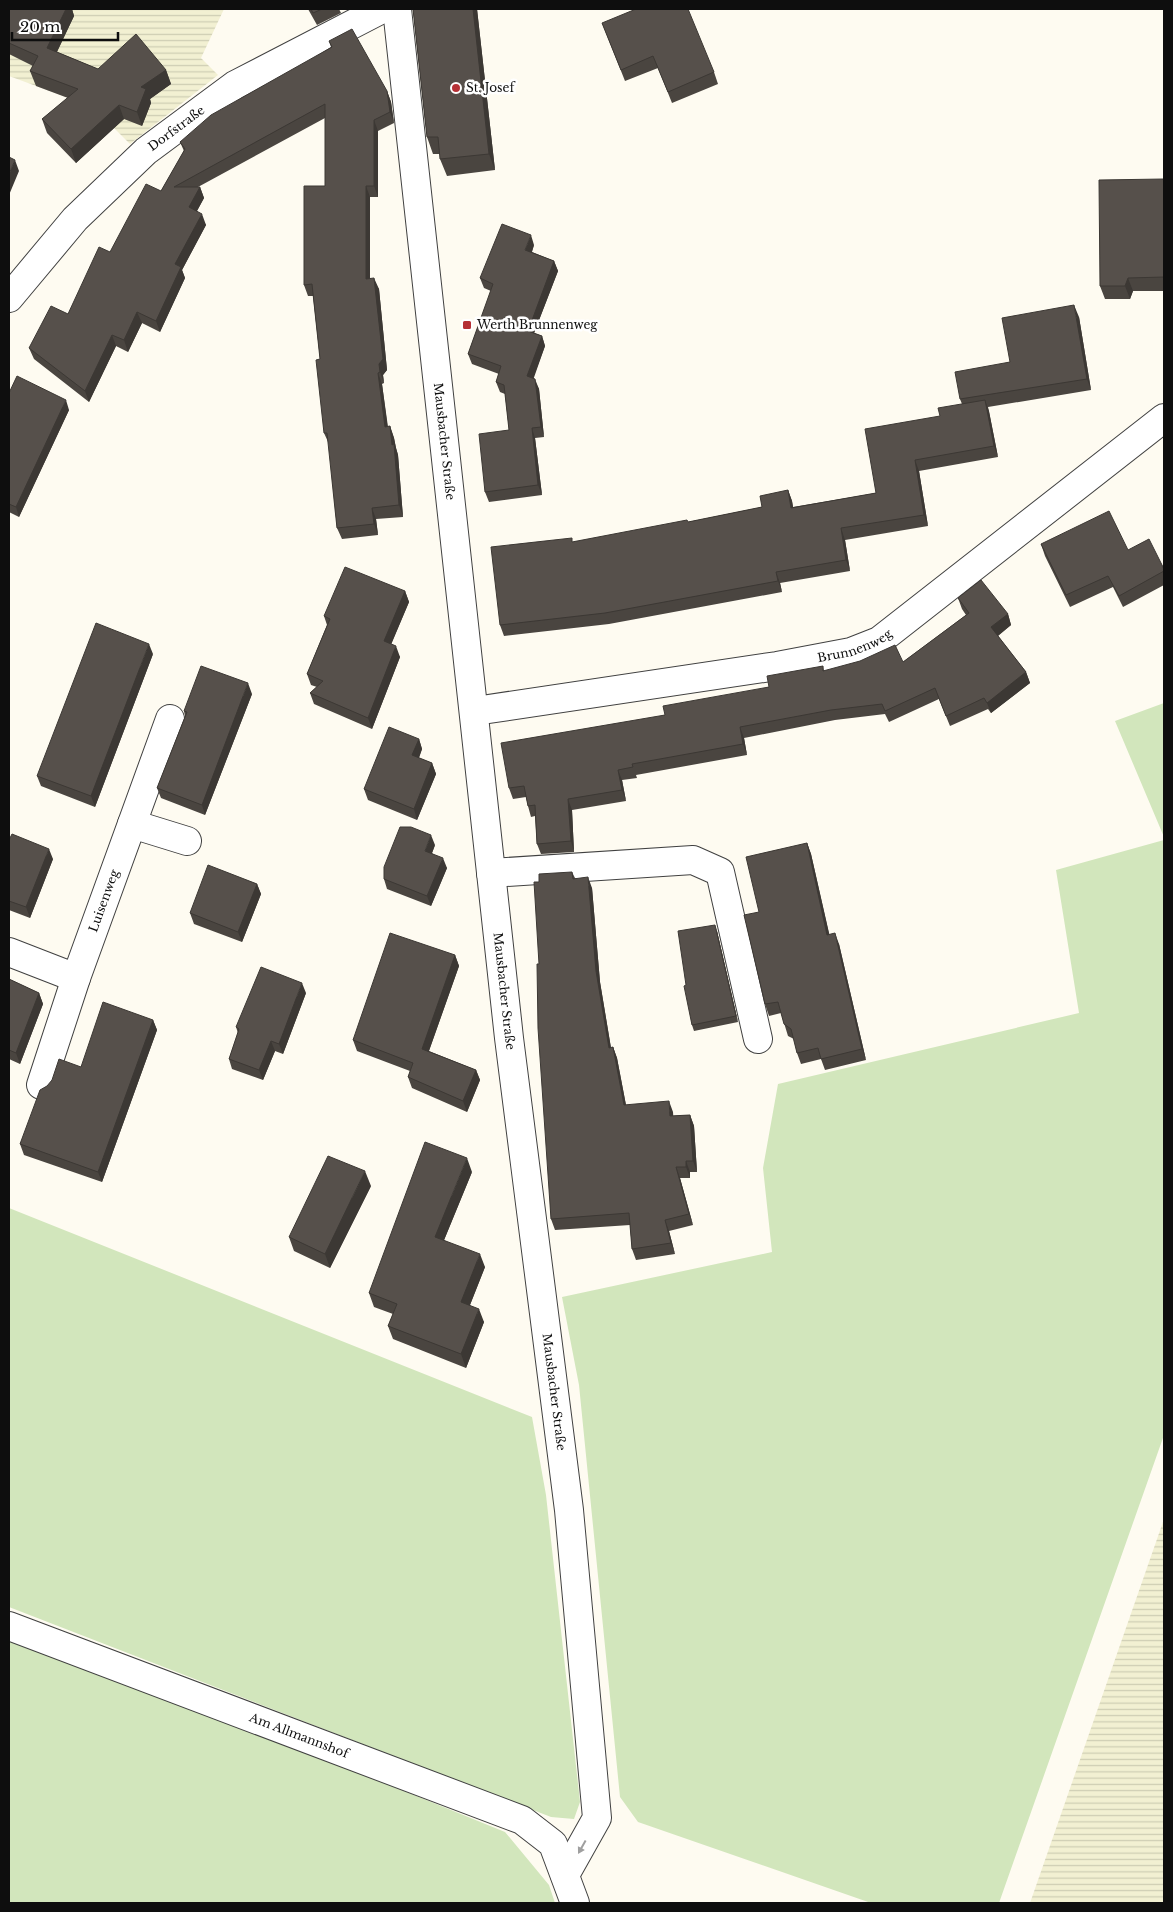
<svg xmlns="http://www.w3.org/2000/svg" width="1173" height="1912" font-family="'Libre Baskerville',serif">
  <defs>
    <pattern id="farmland-rules" width="6" height="5" patternUnits="userSpaceOnUse" patternTransform="scale(1.25)"><rect width="6" height="5" fill="#f2f0d2"/><path d="M0 2.5h6" fill="none" stroke="#cecdb3"/></pattern>
  </defs>
  <rect width="100%" height="100%" fill="#fefbf1"/>
  <path fill="url(#farmland-rules)" d="M9,9H224L201,58L218,75L130,144L93,107L9,76Z
    M1164,1519V1903H1030Z"/>
  <path fill="#d2e6bc" d="M1164,703V837L1115,721Z
    M1164,840V1435L999,1903H871L638,1822L620,1797L579,1385L562,1297L772,1252L763,1168L778,1084L1079,1013L1056,870Z
    M9,1208L532,1417L546,1495L580,1802L574,1819L551,1817L9,1607Z
    M9,1630L505,1832L549,1885L555,1903H9Z"/>
  <g fill="none" stroke-linecap="round" stroke-linejoin="round">
    <defs>
      <g id="minor">
        <path id="s1" d="M397,9L509,1038L569,1510L597,1818L565,1875"/>
        <path id="s2" d="M9,298L75,219L146,151L235,85L382,9"/>
        <path id="s3" d="M475,711L777,666L851,652L879,641L1164,418"/>
        <path d="M132,824L187,841"/>
        <path d="M491,873L693,860L720,872L758,1039"/>
        <path id="s4" d="M9,952L76,978L170,719"/>
        <path d="M41,1085L76,978"/>
        <path id="s5" d="M9,1626L522,1820L553,1844L575,1903"/>
      </g>
    </defs>
    <use href="#minor" stroke="#414141" stroke-width="30"/>
    <use href="#minor" stroke="#fff" stroke-width="28"/>
  </g>
  <path fill="#4a4540" d="M9,9H72L74,16L57,52L98,69L166,70L171,84L150,99L151,103L142,126L124,119L76,163L47,133L42,119L68,98L36,86L30,71L33,66L9,54Z
    M308,9H339L341,13L317,25Z
    M413,9H477L495,170L447,176L440,159V154H433L427,137Z
    M602,23L714,72L718,84L672,103L658,68L625,81Z
    M329,41L387,91L391,102L394,123L378,131V197H370V278L379,289L387,370L383,375L384,383L382,384L388,427L390,426L394,438L396,448L398,455L403,517L376,519L378,535L342,539L337,528L329,444L324,433L320,359L313,296H308L304,285L325,186V118L198,187H200L204,198L197,211L206,225L182,270L185,278L160,332L142,323L128,352L116,346L89,402L34,359L29,348L68,314L110,252L161,191L184,151L180,142L331,47Z
    M1164,179V291H1133L1130,299H1105L1100,286Z
    M534,245L532,252L554,261L558,271L534,333L542,336L545,346L533,378L539,389L544,437L535,438L542,495L489,502L485,492L509,430L505,394L500,392L496,382L499,374L472,364L468,354L491,291L484,288L480,278Z
    M1079,317L1091,390L988,407L998,457L919,471L928,526L845,540L850,571L780,583L782,592L609,624L504,636L500,625L573,542L688,522L762,507L788,490L792,501L793,507L876,493L940,416L962,404L960,399L1010,362Z
    M9,393L69,410L19,517L9,512Z
    M1041,544L1128,550L1164,569V585L1123,607L1113,587L1070,607L1045,556Z
    M405,591L409,602L391,644L400,657L372,729L314,704L310,693L317,687L311,685L307,674L327,625L324,616Z
    M958,598L1008,614L1011,625L998,636L1026,672L1030,683L991,713L988,709L950,726L939,699L889,722L885,714L835,720L744,738L747,755L636,775L637,778L622,780L626,801L572,810L574,852L541,854L537,844L535,816L531,817L528,806L526,797L513,799L509,788L665,715L769,687L823,666L824,671L903,662L966,615L962,609Z
    M153,654L95,807L41,786L37,776Z
    M252,694L205,815L161,798L157,788L185,716L184,711Z
    M419,739L422,749L419,758L432,763L436,774L417,820L368,800L364,789Z
    M9,840L53,859L30,918L9,910Z
    M807,843L811,854L829,934L839,944L866,1060L825,1070L821,1059L801,1064L797,1053L794,1039L788,1036L781,1013L769,1016L765,1004L759,912Z
    M435,845L432,853L447,868L431,906L387,889L384,879Z
    M572,872L575,878L592,888L600,982L611,1048L613,1047L617,1058L626,1105L673,1112V1116L690,1115L694,1126L697,1172H690V1178H680L693,1225L669,1231L675,1254L636,1260L632,1249L630,1225L555,1230L551,1219L539,964V882Z
    M257,884L261,894L242,942L194,924L190,913Z
    M717,931L738,1022L694,1031L692,1025L686,985Z
    M455,955L459,966L429,1051L476,1070L480,1080L467,1112L412,1088L408,1077L410,1071L357,1051L353,1040Z
    M9,979L39,993L43,1004L20,1064L9,1059Z
    M306,993L283,1054L275,1051L263,1080L232,1069L229,1059L238,1033L236,1027Z
    M153,1020L157,1030L102,1182L24,1155L20,1144L47,1086L81,1067Z
    M472,1172L444,1240L485,1267L470,1305L484,1322L466,1368L393,1339L388,1326L393,1314L374,1307L369,1293Z
    M371,1186L330,1268L294,1251L289,1237Z"/>
  <path fill="#3c3834" d="M66,9H72L74,16L52,62L47,48Z
    M473,9H477L495,170L489,154Z
    M166,70L171,84L150,99L151,103L142,126L137,112L141,87Z
    M387,91L391,102L394,123L390,112Z
    M119,105L124,119L76,163L71,149Z
    M374,120L378,131V197L374,186Z
    M15,160L19,171L9,195V174Z
    M366,186L370,197V290L366,279Z
    M200,187L204,198L193,218L189,207Z
    M202,214L206,225L182,270L185,278L160,332L156,321L175,264Z
    M531,235L534,245L529,260L525,250Z
    M554,261L558,271L531,341L528,331Z
    M374,278L379,289L387,370L383,375L384,383L380,372L379,364Z
    M1128,278L1133,291L1130,299L1125,286Z
    M1074,305L1079,317L1091,390L1087,379Z
    M137,312L142,323L128,352L124,340Z
    M112,335L116,346L89,402L85,391Z
    M542,336L545,346L531,386L527,376Z
    M378,373L382,384L389,438L385,427Z
    M535,379L539,389L544,437L541,427Z
    M66,400L69,410L19,517L16,507Z
    M985,400L989,411L998,457L994,446Z
    M390,426L394,438L396,448L398,455L403,517L399,505Z
    M532,428L535,438L542,495L538,485Z
    M915,460L919,471L928,526L924,515Z
    M788,490L792,501L795,519L791,508Z
    M372,508L376,519L378,535L374,524Z
    M841,528L845,540L850,571L846,560Z
    M776,572L780,583L782,592L778,581Z
    M405,591L409,602L388,652L384,641Z
    M1008,614L1011,625L995,638L991,627Z
    M149,644L153,654L95,807L91,796Z
    M396,646L400,657L372,729L368,718Z
    M1026,672L1030,683L991,713L987,703Z
    M248,683L252,694L205,815L202,805Z
    M740,727L744,738L747,755L743,744Z
    M419,739L422,749L416,765L412,755Z
    M432,763L436,774L417,820L414,809Z
    M618,770L622,780L626,801L622,790Z
    M568,799L572,810L574,852L571,841Z
    M431,835L435,845L429,861L425,851Z
    M807,843L811,854L832,946L827,935Z
    M49,849L53,859L30,918L26,907Z
    M443,858L447,868L431,906L427,896Z
    M588,877L592,888L600,982L613,1060L609,1048L596,971Z
    M257,884L261,894L242,942L238,932Z
    M715,925L717,931L738,1022L736,1016Z
    M835,933L839,944L866,1060L862,1049Z
    M455,955L459,966L426,1059L422,1049Z
    M302,983L306,993L283,1054L279,1044Z
    M39,993L43,1004L20,1064L16,1053Z
    M153,1020L157,1030L102,1182L98,1172Z
    M271,1041L275,1051L263,1080L259,1070Z
    M613,1047L617,1058L628,1116L624,1105Z
    M476,1070L480,1080L467,1112L463,1101Z
    M669,1101L673,1112L674,1127L670,1116Z
    M690,1115L694,1126L697,1172L693,1161Z
    M467,1158L472,1172L440,1250L435,1237Z
    M686,1161L690,1172V1178L686,1167Z
    M676,1167L680,1178L693,1225L689,1214Z
    M365,1171L371,1186L330,1268L325,1254Z
    M665,1220L669,1231L675,1254L671,1243Z
    M480,1254L485,1267L466,1315L461,1302Z
    M479,1309L484,1322L466,1368L461,1354Z"/>
  <path fill="#56504b" stroke="#3c3834" d="M9,9H66L47,48L98,69L136,34L166,70L141,87L146,89L137,112L119,105L71,149L42,119L78,89L30,71L38,56L9,43Z
    M311,9H322L313,13Z
    M413,9H473L489,154L440,159L438,137H427Z
    M636,9H688L714,72L668,92L653,56L621,70L602,23Z
    M352,29L387,91L390,112L374,120V186H366V279L374,278L383,359L379,364L380,372L378,373L385,427L390,426L392,445L394,444L399,505L372,508L374,524L337,528L327,433H324L316,360L320,359L312,284L304,285V186H325V104L174,187H200L189,207L202,214L175,264L181,267L156,321L137,312L124,340L112,335L85,391L29,348L51,306L68,314L99,247L110,252L146,184L161,191L185,149L180,142L211,115L332,47L329,41Z
    M9,157L15,160L9,174Z
    M1164,179V277L1128,278L1125,286H1100L1099,180Z
    M502,224L531,235L525,250L554,261L528,331L542,336L527,376L535,379L541,427L532,428L538,485L485,492L479,434L509,430L504,385L496,382L501,366L468,354L493,284L480,278Z
    M1074,305L1087,379L960,399L955,372L1010,362L1002,318Z
    M17,376L66,400L16,507L9,504V393Z
    M985,400L994,446L915,460L924,515L841,528L846,560L776,572L778,581L605,613L500,625L491,547L572,538V542L687,520L688,522L762,507L760,496L788,490L791,508L876,493L865,429L940,416L938,408Z
    M1109,511L1128,550L1149,539L1164,569V571L1119,596L1108,576L1066,595L1041,544Z
    M345,567L405,591L384,641L396,646L368,718L310,693L323,681L307,674L330,619L324,616Z
    M981,580L1008,614L991,627L1026,672L987,703L984,698L946,716L935,688L885,711L882,704L831,710L740,727L743,744L632,764L633,767L618,770L622,790L568,799L571,841L537,844L535,805L528,806L524,786L509,788L501,743L665,715L663,706L769,687L767,676L823,666V671L860,661L895,645L903,662L969,613L958,598Z
    M96,623L149,644L91,796L37,776Z
    M201,666L248,683L202,805L157,788L187,712L184,711Z
    M389,727L419,739L412,755L432,763L414,809L364,789Z
    M400,827H411L431,835L425,851L443,858L427,896L384,879V867Z
    M12,834L49,849L26,907L9,901V840Z
    M807,843L827,935L835,933L862,1049L821,1059L818,1048L797,1053L791,1029L784,1024L778,1002L765,1004L744,915L759,912L746,857Z
    M208,865L257,884L238,932L190,913Z
    M572,872L573,879L588,877L596,971L609,1048L613,1047L624,1105L669,1101L670,1116L690,1115L693,1161H686V1167H676L689,1214L665,1220L671,1243L632,1249L629,1213L551,1219L538,1028L537,964H539L534,882H539V874Z
    M715,925L736,1016L692,1025L684,986L686,985L678,931Z
    M390,933L455,955L422,1049L476,1070L463,1101L408,1077L413,1063L353,1040Z
    M261,967L302,983L279,1044L271,1041L259,1070L229,1059L239,1029L236,1027Z
    M9,979L39,993L16,1053L9,1050Z
    M103,1002L153,1020L98,1172L20,1144L40,1090L47,1086L52,1080L59,1059L81,1067Z
    M425,1142L467,1158L435,1237L480,1254L461,1302L479,1309L461,1354L388,1326L397,1304L369,1293Z
    M328,1156L365,1171L325,1254L289,1237Z"/>
  <defs><path id="oneway-solid" d="M-6-.8H1V-3.2L6.5 0L1 3.2V.8H-6Z" transform="scale(1.25)"/></defs>
  <use fill="#9f9f9f" href="#oneway-solid" transform="translate(582 1847) rotate(119)"/>
  <g fill="#b53035" stroke="#fff" stroke-width="2">
    <circle cx="456" cy="88" r="5"/>
    <rect x="462" y="320" width="10" height="10" rx="2.5"/>
  </g>
  <g text-anchor="middle" stroke-width="5" stroke-linejoin="round" paint-order="stroke">
    <g font-size="12" fill="#0e0e0e" stroke="#fff" text-anchor="start">
      <text x="466" y="92">St. Josef</text>
      <text x="477" y="329">Werth Brunnenweg</text>
    </g>
    <g font-size="12" fill="#0e0e0e" stroke="#fff">
      <text dy="4" stroke="none"><textPath href="#s2" startOffset="239">Dorfstraße</textPath></text>
      <text dy="4" stroke="none"><textPath href="#s1" startOffset="435">Mausbacher Straße</textPath></text>
      <text dy="4" stroke="none"><textPath href="#s3" startOffset="386">Brunnenweg</textPath></text>
      <text dy="4" stroke="none"><textPath href="#s4" startOffset="154">Luisenweg</textPath></text>
      <text dy="4" stroke="none"><textPath href="#s1" startOffset="988">Mausbacher Straße</textPath></text>
      <text dy="4" stroke="none"><textPath href="#s1" startOffset="1392">Mausbacher Straße</textPath></text>
      <text dy="4" stroke="none"><textPath href="#s5" startOffset="310">Am Allmannshof</textPath></text>
    </g>
  </g>
  <rect width="1173" height="1912" fill="none" stroke="#0e0e0e" stroke-width="20"/>
  <path d="M12 32v8h106v-8" fill="none" stroke="#0e0e0e" stroke-width="2.5"/>
  <text x="20" y="32" font-size="15" fill="#0e0e0e" stroke="#ffffff" stroke-width="4" paint-order="stroke">20 m</text>
</svg>
